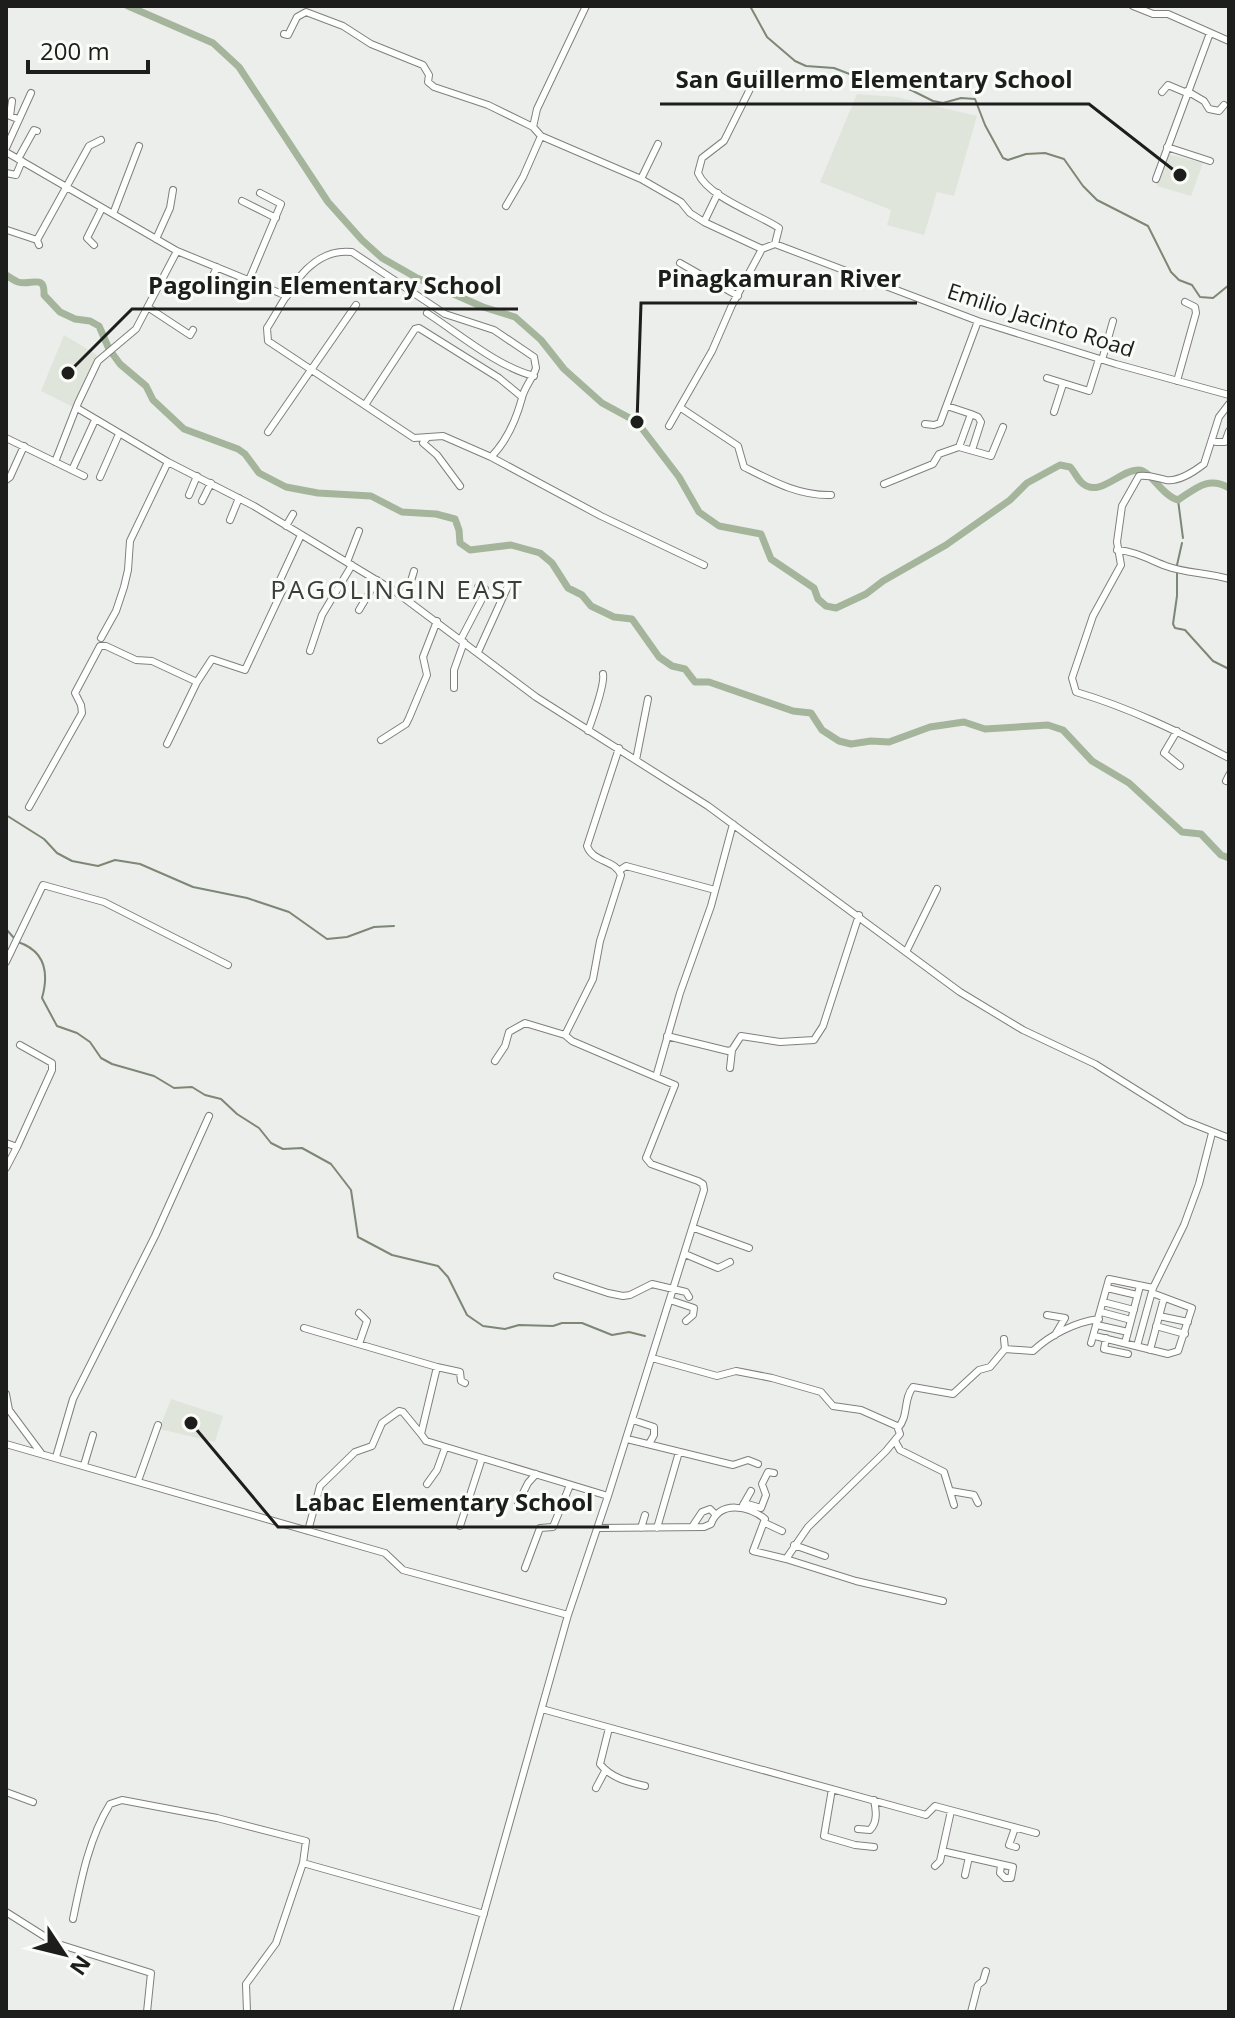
<svg xmlns="http://www.w3.org/2000/svg" width="1235" height="2018" font-family="'Open Sans',sans-serif">
  <rect width="100%" height="100%" fill="#eceeeb"/>
  <path fill="#dfe5db" d="M857,94L897,97L977,116L954,196L937,192L924,235L887,225L891,210L820,182Z
    M1168,154L1203,163L1191,196L1157,186Z
    M64,335L97,355L73,407L41,391Z
    M171,1399L223,1416L215,1442L159,1429Z"/>
  <g fill="none" stroke-linecap="round" stroke-linejoin="round">
    <path stroke="#7c8875" stroke-width="2" d="M750,6L767,37L795,61L806,66L834,68L878,85L911,90L933,101L943,103L961,98L975,99L985,125L1003,158L1008,160L1026,154L1045,153L1064,159L1083,186L1097,200L1148,226L1171,272L1179,280L1192,285L1200,297L1213,298L1229,285
      M1178,500L1183,538
      M1177,565L1182,543
      M1177,573V596L1173,624L1175,628L1185,630L1213,661L1229,669
      M6,815L44,839L57,853L72,861L98,866L115,860L140,864L193,887L247,898L289,912L327,939L347,937L374,927L394,926
      M6,929L14,938
      M18,942C45,951 49,973 42,998L57,1026L77,1033L90,1042L101,1058L112,1064L154,1076L174,1088L192,1087L205,1095L221,1099L237,1114L259,1128L271,1143L283,1149L302,1148L331,1164L351,1190L358,1237L392,1255L438,1266L448,1277L467,1315L483,1326L505,1329L519,1325L553,1326L562,1323H582L612,1335L629,1332L645,1336"/>
    <path stroke="#a4b59b" stroke-width="7" d="M128,6L213,43L239,67L328,202L362,240L382,258L417,278L483,307L515,317L541,340L564,369L602,403L637,422L679,477L699,512L719,526L761,534L771,559L814,588L818,599L826,606L836,608L866,594L883,581L946,545L1010,500L1027,483L1060,465L1070,467C1074,471 1077,478 1081,482C1099,500 1120,469 1139,470C1150,470 1162,496 1178,500C1196,488 1208,476 1229,488
      M6,275C9,277 15,281 18,282C31,286 45,273 44,295L60,312L75,319L90,321L99,326L109,349L120,364L146,386L153,400L184,429L238,449L245,454L259,473L286,487L318,493L371,496L402,512L436,514L455,519L459,530L460,543L470,550L511,545L540,553L552,563L568,588L582,595L591,606L614,617L632,619L659,657L672,666L685,669L695,682H709L793,711L811,713L822,730L839,741L851,744L871,741L889,742L930,727L964,722L985,729L1048,725L1063,730L1092,761L1129,783L1182,832L1201,834L1221,855L1229,858"/>
    <defs>
      <path id="minor" d="M586,6L537,109L533,127L541,136L641,179L681,202L690,213L704,222L762,249
        M1133,6L1153,14H1168L1229,41
        M284,34L288,35L297,17L306,12L343,26L371,44L423,65L429,75L428,82L434,87L488,105L533,127
        M774,77L762,72L756,77L724,141L702,158L698,173C708,197 758,214 779,228L775,244
        M1187,91L1204,101L1209,109L1219,111L1224,105
        M1162,92L1168,85L1187,93
        M12,101L10,116L18,119
        M1167,147L1210,161
        M6,148L31,93
        M6,152L177,251L287,296
        M18,159L34,130L37,131
        M6,173L16,175L22,161
        M641,179L658,144
        M1156,179L1210,33
        M242,201L276,218
        M506,206L523,177L541,136
        M113,214L139,146
        M704,222L718,193
        M7,230L37,240
        M156,239L170,208L173,190
        M39,245L37,240L89,146L101,140
        M94,245L87,238L102,208
        M680,263L738,296
        M249,280L281,204L260,193
        M210,282L217,267
        M149,308L190,335L193,330
        M427,313C458,333 498,367 534,376
        M1102,360L1113,321
        M1047,378L1089,391L1099,359
        M1177,381L1196,313L1195,307L1185,302
        M1229,404L1219,417L1204,464C1195,471 1178,482 1166,480C1156,478 1150,475 1139,476L1122,506L1117,542L1121,565L1093,616L1072,678L1076,692C1130,708 1179,732 1229,758
        M365,405L415,329L419,328L499,378L522,397
        M947,406L971,414L959,447L991,456L1003,427
        M77,408L168,462L254,506L396,592L536,697L708,806L960,992L1023,1030L1095,1064L1186,1121L1229,1138
        M681,408L738,446L744,467C772,481 799,496 831,495
        M1054,412L1063,384
        M971,414L978,417L981,422L972,450
        M925,424L934,425L940,423L978,321
        M669,426L712,351L732,305L762,249L775,244L978,321L1116,364L1229,395
        M268,432L356,305
        M6,438L84,476
        M427,438L423,443L437,455L460,486
        M1216,442H1225L1229,431
        M491,457C507,441 516,420 522,398C524,388 533,378 536,368L534,357L494,330L445,314L352,252C307,247 287,297 267,328L268,341L414,438L443,436L491,457L601,516L704,565
        M55,462L78,403L98,361L136,329L177,251
        M72,470L95,420
        M100,477L119,434
        M6,480L10,477L24,446
        M884,484L933,464L939,454L959,447
        M189,495L197,476
        M202,501L211,483
        M230,520L239,498
        M286,526L293,514
        M1117,550C1135,551 1150,560 1166,566C1184,573 1209,573 1229,579
        M347,562L359,531
        M403,596L411,581L414,571
        M359,610L377,580
        M101,638L116,611L124,587L128,570L130,541L168,462
        M461,639L484,595L485,589L478,587
        M310,651L322,615L352,565
        M478,652L508,586
        M454,688V670L464,642
        M588,731C592,720 605,683 603,674
        M1177,731L1164,753L1180,766
        M381,740L406,724L409,718L427,675L423,657L437,621
        M167,744L197,682
        M619,748L587,846C593,863 615,859 621,875L600,941L593,979L565,1035L572,1041L656,1077
        M636,760L648,699
        M1226,781L1229,775
        M29,807L82,713L81,705L75,693L100,646H106L136,660L152,661L197,682L212,659L245,670L283,589L280,580L301,535
        M620,870L626,866L715,890
        M907,950L937,889
        M6,962L43,885L104,902L228,965
        M667,1036L728,1051L732,1050L741,1036L780,1042L814,1040L823,1026L859,915
        M495,1061L505,1046L509,1032L525,1023L565,1035
        M730,1068L732,1050
        M6,1143L17,1147L6,1168
        M17,1147L52,1070V1063L20,1045
        M694,1228L749,1248
        M685,1254L718,1268L730,1262
        M557,1276L608,1293L623,1296L630,1295L652,1284L686,1292L689,1297
        M1107,1288L1137,1295
        M670,1300L694,1308L693,1315L686,1321
        M1103,1302L1134,1310
        M1101,1312L1131,1320
        M359,1313L367,1321L359,1344
        M1047,1315L1065,1318L1055,1335
        M1159,1316L1188,1322
        M1097,1325L1128,1332
        M1156,1326L1185,1334
        M304,1328L437,1367L421,1434L426,1441L608,1496L568,1615L456,2012
        M1095,1336L1168,1354L1178,1351L1192,1308L1152,1293
        M1106,1338L1104,1349L1128,1354
        M1004,1339L1005,1349L1033,1351C1050,1335 1075,1322 1099,1319
        M1091,1343L1109,1279L1153,1288
        M1125,1343L1140,1286
        M1137,1346L1153,1288L1184,1225L1199,1184L1212,1133
        M1150,1350L1164,1298
        M437,1367L460,1372L461,1381L465,1383
        M6,1394L9,1410L41,1453
        M633,1420L654,1427V1435L649,1444
        M898,1428C909,1416 903,1399 913,1387L953,1394L979,1370L990,1367L1005,1349
        M627,1439L733,1465L748,1460L758,1464
        M895,1441L900,1450L944,1472L954,1505
        M6,1444L385,1553L403,1570L568,1615
        M56,1457L73,1399L155,1236L209,1116
        M84,1465L93,1435
        M138,1481L158,1425
        M427,1484L437,1470L445,1448
        M951,1491L974,1495L978,1503
        M608,1496L704,1190L703,1184L698,1181L651,1164L646,1158L675,1085L656,1077L680,993L711,906L733,824
        M518,1503L528,1483L536,1474
        M744,1503L761,1508L766,1495L762,1484L768,1472L774,1473
        M743,1505L751,1491
        M765,1523L782,1531
        M460,1526L482,1458
        M692,1527L702,1512L710,1509L716,1515
        M597,1528L704,1527L711,1524C720,1500 749,1506 765,1519L753,1551L786,1559L808,1527L886,1451L900,1434L897,1426L861,1410L833,1406L821,1392L772,1378L736,1371L717,1376L652,1358
        M641,1528L645,1515
        M657,1528L679,1452
        M308,1531L320,1486L355,1452L372,1446L382,1423L399,1411L403,1412L421,1434
        M794,1545L825,1556
        M786,1559L856,1581L943,1601
        M525,1568L540,1528L553,1527L570,1485
        M542,1709L926,1815L935,1806L1036,1833
        M609,1728L600,1764C611,1778 628,1782 645,1786
        M596,1788L605,1771
        M832,1789L824,1836L855,1845L874,1847
        M6,1792L33,1802
        M1015,1828L1009,1845L1016,1847
        M858,1829L870,1830C878,1822 876,1810 874,1800
        M942,1851L1013,1867L1011,1878H1005L1000,1873L1001,1865
        M935,1866L940,1861L951,1811
        M965,1875L969,1857
        M6,1912L55,1943L151,1973L147,2012
        M73,1919C81,1880 89,1838 110,1804L122,1800L217,1818L306,1841L303,1863L484,1914
        M247,2012L246,1984L276,1943L303,1863
        M971,2012L978,1985L983,1981L986,1971"/>
    </defs>
    <use href="#minor" stroke="#7e807d" stroke-width="8"/>
    <use href="#minor" stroke="#fff" stroke-width="6"/>
  </g>
  <g text-anchor="middle" stroke-width="6" stroke-linejoin="round" paint-order="stroke">
    <g font-size="22" fill="#1d1e1c" stroke="#fafcf8">
      <text transform="translate(1041 320) rotate(18)" y="8">Emilio Jacinto Road</text>
    </g>
    <g font-size="26" letter-spacing="2" fill="#3c3e3b" stroke="#fafcf8">
      <text x="397" y="599">PAGOLINGIN EAST</text>
    </g>
  </g>
  <path fill="none" stroke="#1d1e1c" stroke-width="3" d="M1180 175L1089 104H660M637 422L641 303H917M68 373L132 309H518M191 1423L278 1527H609"/>
  <g fill="#1d1e1c" stroke="#fafcf8" stroke-width="3">
    <circle cx="1180" cy="175" r="8"/>
    <circle cx="637" cy="422" r="8"/>
    <circle cx="68" cy="373" r="8"/>
    <circle cx="191" cy="1423" r="8"/>
  </g>
  <g font-size="24" text-anchor="middle" font-weight="bold" fill="#1d1e1c" stroke="#fafcf8" stroke-width="6" stroke-linejoin="round" paint-order="stroke">
    <text x="874" y="88">San Guillermo Elementary School</text>
    <text x="779" y="287">Pinagkamuran River</text>
    <text x="325" y="294">Pagolingin Elementary School</text>
    <text x="444" y="1511">Labac Elementary School</text>
  </g>
  <rect width="1235" height="2018" fill="none" stroke="#1d1e1c" stroke-width="16"/>
  <g transform="translate(64 1954) rotate(125)" stroke="#fafcf8" stroke-width="6" paint-order="stroke">
  <path d="M0-6L14 30L0 20L-14 30Z" fill="#1d1e1c"/>
  <text y="-12" font-size="22" font-weight="bold" text-anchor="middle" fill="#1d1e1c">N</text>
  </g>
  <path d="M28 60v12h120v-12" fill="none" stroke="#1d1e1c" stroke-width="4"/>
  <text x="40" y="60" font-size="24" fill="#1d1e1c" stroke="#fafcf8" stroke-width="6" paint-order="stroke">200 m</text>
</svg>
